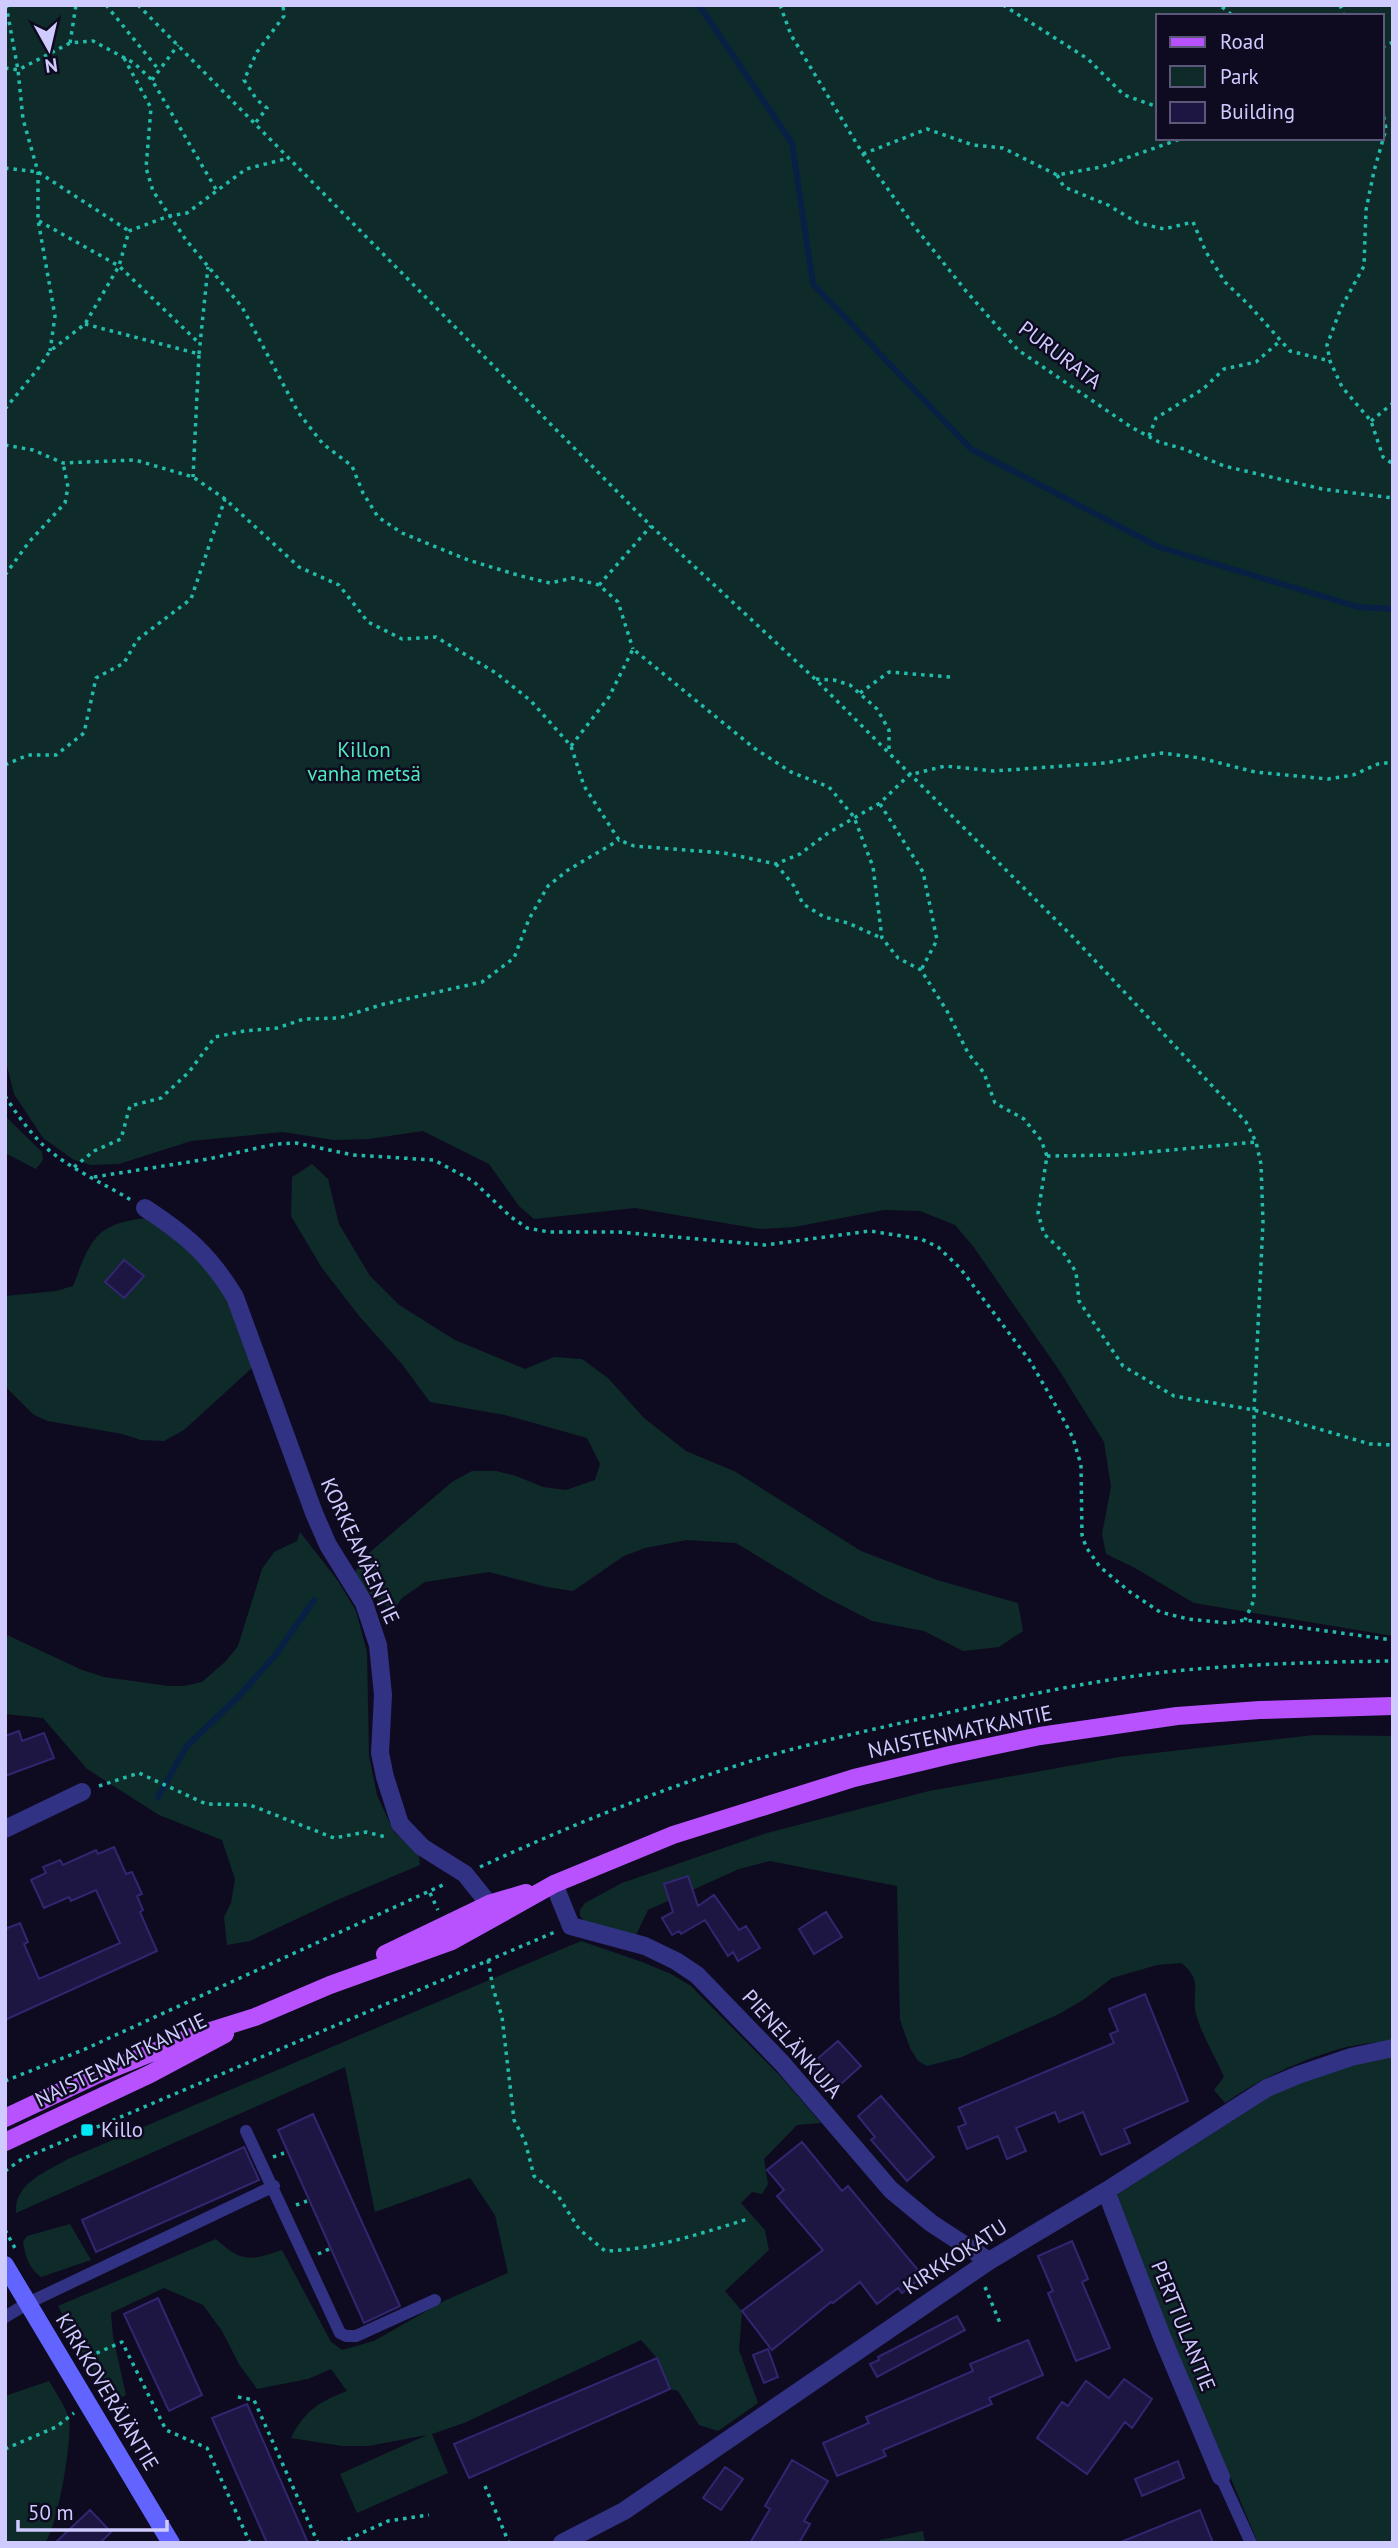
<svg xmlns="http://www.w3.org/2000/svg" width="1398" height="2548" font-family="'PT Sans',sans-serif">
  <rect width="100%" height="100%" fill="#0e0b21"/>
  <path fill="#0e2b29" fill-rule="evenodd" d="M5,5H1393V1636L1194,1603L1135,1568L1106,1554L1102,1534L1111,1487L1104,1442L1059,1370L973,1246L955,1225L920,1211L884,1210L794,1227L760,1229L635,1208L534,1219L519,1206L489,1164L423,1131L369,1139L334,1140L283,1132L191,1141L119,1164L91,1165L74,1160L43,1138L14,1094L5,1058ZM1158,16H1382V138H1158Z
    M5,1116L42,1152L43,1160L36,1169L5,1153Z
    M312,1164L328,1179L339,1224L370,1276L399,1305L455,1340L525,1369L554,1357L582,1359L608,1378L644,1418L686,1451L736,1472L861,1551L937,1580L1018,1603L1023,1631L999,1647L963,1651L924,1631L872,1621L825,1597L736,1543L687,1540L645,1548L624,1556L573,1591L547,1587L489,1572L425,1582L402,1598L393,1611L358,1585L354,1573L369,1553L452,1482L472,1471H496L516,1476L543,1487L566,1490L595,1480L600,1464L587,1438L505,1415L430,1402L402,1364L360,1317L322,1268L291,1216L292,1177Z
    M154,1217L189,1245L224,1290L253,1367L184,1430L164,1441L141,1440L122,1434L48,1421L34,1415L5,1386V1296L56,1291L73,1286C93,1234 97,1223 154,1217Z
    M300,1532L338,1581L356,1611L367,1652L369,1756L377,1795L394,1832L419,1855L420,1865L337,1900L250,1941L227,1945L224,1917L231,1903L235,1879L222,1840L159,1815L87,1769L43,1718L5,1714V1634L82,1670L104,1677L168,1686H184L202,1682L226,1661L238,1646L262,1569L274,1552L297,1541Z
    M1314,1735L1393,1736V2040C1375,2043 1356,2044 1339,2049C1299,2061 1259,2079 1225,2103L1214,2090L1224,2077C1216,2058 1201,2033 1196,2014C1191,1992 1204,1980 1181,1963L1157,1965L1112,1978L1083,2000L1059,2014L962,2057L927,2066L918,2061L910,2048L900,2020L897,1886L770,1861L739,1869L648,1910L633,1941L586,1923L580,1916V1910L585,1903L622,1883L767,1833L929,1791L1119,1757Z
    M581,1941L642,1962L671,1974L691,1986L783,2079L821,2123L797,2125L764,2159L768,2184L762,2194L752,2192L741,2203L765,2230L769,2250L725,2291L742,2311L739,2350L758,2403L718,2431L699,2425L678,2391L670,2389L657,2358L641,2340L464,2423L432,2434L448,2473L357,2513L340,2474L427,2435L368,2446H342L291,2438C305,2410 319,2402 347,2391L331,2369L308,2379L257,2389L239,2364L222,2331L203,2305L164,2288L111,2313L113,2337L126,2395L114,2401L83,2354L58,2306L216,2239C242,2263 250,2261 282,2250L331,2342L342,2350L374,2341L444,2301L508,2273L495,2215L470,2178L375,2212L345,2067L16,2213C14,2183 46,2172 68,2159Z
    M1393,2055V2543H1258L1117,2209L1115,2199L1118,2194L1280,2090L1341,2068Z
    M70,2224L91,2260L41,2277C29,2269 25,2255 23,2242L27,2236Z
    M49,2381C55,2392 67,2408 69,2420C72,2442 58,2525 45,2543H5V2396Z
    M923,2531L925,2543H880V2540Z"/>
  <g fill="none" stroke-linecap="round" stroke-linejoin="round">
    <path stroke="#072044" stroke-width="6" d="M699,5L792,143L813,284L971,449L1159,547L1358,607L1393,609
      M158,1797L186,1747L241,1694L277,1653L314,1600"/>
  </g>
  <path fill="#1d1643" stroke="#322671" stroke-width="2" d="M124,1260L144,1276L124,1298L105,1282Z
    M19,1731L22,1741L44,1733L54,1758L5,1776V1736Z
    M114,1847L126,1874L132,1872L142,1894L137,1896L143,1910L140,1912L157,1951L5,2020V1929L20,1923L28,1942L24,1944L39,1979L120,1943L96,1890L71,1901L69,1897L44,1908L31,1880L46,1873L43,1867L60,1860L63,1865L96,1850L98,1854Z
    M688,1876L698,1906L714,1895L739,1930L746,1926L760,1948L738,1961L733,1952L728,1956L705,1920L681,1934L679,1931L672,1935L662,1918L673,1912L664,1884Z
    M826,1912L842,1937L814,1954L799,1929Z
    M1145,1994L1188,2101L1124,2129L1130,2143L1101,2155L1083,2112L1059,2122L1055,2112L1016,2128L1026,2151L1007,2159L998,2136L967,2149L958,2127L966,2124L959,2108L1114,2043L1110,2034L1118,2031L1109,2009Z
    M838,2041L861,2066L832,2092L809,2066Z
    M881,2096L934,2157L907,2181L871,2140L875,2137L858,2116Z
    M313,2114L400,2306L364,2323L278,2130Z
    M802,2142L842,2191L848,2186L918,2270L914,2273L919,2279L902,2293L898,2288L877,2304L860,2282L833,2303L831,2302L772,2350L742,2311L823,2250L777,2196L784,2190L767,2170Z
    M244,2147L259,2180L96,2252L82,2220Z
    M1072,2241L1088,2279L1082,2282L1110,2348L1076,2361L1048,2293L1053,2291L1038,2256Z
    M158,2298L202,2395L169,2411L124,2314Z
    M957,2316L965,2330L877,2377L870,2364L879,2360L878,2357Z
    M1028,2340L1043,2375L989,2398L992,2404L883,2450L886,2456L837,2476L823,2443L869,2423L866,2417L973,2371L970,2364Z
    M768,2349L778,2377L764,2383L753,2355Z
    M657,2358L670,2389L469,2478L454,2444Z
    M1124,2379L1152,2399L1132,2428L1125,2422L1087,2474L1037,2438L1062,2402L1068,2406L1086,2381L1109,2398Z
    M247,2404L308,2543H267L212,2418Z
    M792,2460L828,2481L804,2521L810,2524L799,2543H750L770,2509L765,2506Z
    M1178,2461L1184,2478L1142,2496L1135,2479Z
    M725,2467L743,2479L721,2510L703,2498Z
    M90,2510L111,2532L100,2543H55Z
    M1200,2510L1213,2543H1121V2542Z"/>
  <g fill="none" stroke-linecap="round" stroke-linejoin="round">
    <path stroke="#23bbac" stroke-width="3.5" stroke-dasharray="3.5 5" stroke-linecap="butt" d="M6,5L18,70L23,119L38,172V220L55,316L50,351
      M106,5L159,70
      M138,5L651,526L814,678L1072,936L1246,1122L1256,1142L1261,1164L1263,1222L1254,1410V1600L1245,1620
      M780,5L791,35L863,154L914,226L966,291L1018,350L1131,427L1159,442L1184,449L1224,466L1322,489L1393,498
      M1003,5L1088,59L1124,95L1158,107
      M1340,5L1344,16
      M1222,7L1233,16
      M70,43L76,5
      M1382,47L1393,42
      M124,58L151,108L146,168L153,191L186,240L242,307L298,412L323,444L352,466L363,493L378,517L402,533L468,560L521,576L550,583L573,578L599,585L618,602L633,649
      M5,68L18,70L70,43L93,41L134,63L152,80L217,191
      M152,80L178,45
      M1382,108L1386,129L1374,171L1366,210L1364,266L1341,308L1327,345L1330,361L1342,387L1371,421L1383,457L1393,464
      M256,122L267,108L257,100L244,80L257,52L284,16L283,5
      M863,154L927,129L973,145L1003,148L1057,175L1101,167L1183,138
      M5,168L38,172L129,231
      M1057,175L1064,187L1108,205L1138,223L1164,229L1193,222L1206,252L1225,282L1249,305L1290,351L1330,361
      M39,221L119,266L200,344
      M85,324L199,354L193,477
      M199,354L208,267
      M5,409L37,370L50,351L85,324L119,266L129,231L169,216L187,213L246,169L289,158
      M1371,421L1393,403
      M1149,436L1156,418L1203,389L1224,369L1256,362L1280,341
      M5,445L33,450L63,463L135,460L193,477L225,499L299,567L339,585L368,622L402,639L436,637L496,673L531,701L571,746L584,786L619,840L634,846L724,853L776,864L800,854L828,833L880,803L909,775L945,766L994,771L1105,763L1162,753L1200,758L1255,772L1328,779L1353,775L1378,764L1393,762
      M5,575L29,542L65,503L68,487L63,463
      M599,585L651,526
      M816,679L834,680L850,685L877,709L889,730V753
      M860,693L889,672L950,677
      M571,746L609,697L633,649L754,748L791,772L829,787L854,817L873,867L882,938L898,958L921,970L947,1011L968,1053L984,1073L995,1103L1024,1119L1041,1140L1047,1156L1038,1213L1044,1234L1063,1252L1076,1272L1079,1301L1123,1366L1174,1396L1254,1410L1370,1444L1393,1445
      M5,765L28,755H56L84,733L96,678L124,663L137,640L191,599L225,499
      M880,804L923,872L937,940L921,970
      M776,864L794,886L803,904L824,917L848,923L881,938
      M5,1096C16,1113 28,1130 42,1144C66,1167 103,1183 131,1200
      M1047,1156L1118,1155L1256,1142
      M74,1167L94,1151L121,1139L130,1106L161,1098L189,1072L215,1037L244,1031L277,1028L304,1019L339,1018L384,1004L482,982L514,958L529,919L548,886L568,870L619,840
      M94,1177L208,1159L276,1144L296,1143L353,1155L434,1160L473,1181L511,1217L527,1228L549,1232H619L765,1245L870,1231L921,1239L938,1247L960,1268L1030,1361L1060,1413L1073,1438L1081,1465L1082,1535L1086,1547L1100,1567L1130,1592L1160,1612L1188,1619L1227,1623L1245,1620L1393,1640
      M99,1786L139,1773L206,1804L250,1805L334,1838L366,1832L386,1837
      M480,1867C569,1826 658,1790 751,1761C814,1742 878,1728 942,1714C1016,1697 1090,1681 1165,1672C1241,1664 1317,1662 1393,1661
      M430,1893L438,1910
      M488,1960L493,1988L502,2017L514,2120L525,2141L534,2176L557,2194L579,2229L605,2251C653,2250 702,2233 748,2219
      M5,2081L83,2050L445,1884
      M273,2157L284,2153
      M5,2171L22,2159L555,1932
      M296,2205L307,2201
      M5,2230L16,2250
      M318,2254L329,2249
      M985,2287L1000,2323
      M81,2360L122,2342L166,2430L207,2448L250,2543
      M238,2397L254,2400L318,2543
      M5,2449L56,2427L74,2413
      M485,2486L509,2543
      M340,2543L388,2521L429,2515"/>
    <path stroke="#323284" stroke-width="12" d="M246,2131L340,2333L346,2336H356L435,2300
      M5,2317L28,2303L274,2186
      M1221,2477L1251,2543"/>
    <path stroke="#323284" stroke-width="18" d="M145,1208C186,1235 209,1254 235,1297L314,1513L328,1545L364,1603L378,1645L383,1695L380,1753L385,1777L400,1824L422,1847L465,1874L489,1904L495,1916
      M5,1829L82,1792
      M554,1884L571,1926L645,1946L676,1961L697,1975L782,2063L891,2190L931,2223L989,2261
      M1106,2191L1162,2337L1221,2477
      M562,2543L624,2511L989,2261L1106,2191L1267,2088L1298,2075L1351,2057L1393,2048"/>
    <path stroke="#6264ff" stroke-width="18" d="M5,2265L171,2543"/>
    <path stroke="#b852ff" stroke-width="18" d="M385,1954L489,1904L526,1893
      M5,2118L94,2076L191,2037L255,2017L330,1985L452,1941L554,1884L673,1835L854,1778L950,1755L1040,1736L1177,1716L1260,1710L1393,1706
      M5,2142L150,2074L225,2034"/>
  </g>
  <rect fill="#00e7f6" stroke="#0e0b21" stroke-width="2.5" x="80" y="2123" width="14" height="14" rx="3.5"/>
  <g text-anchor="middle" stroke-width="5" stroke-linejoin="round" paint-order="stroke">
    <g font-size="21" fill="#cfcbff" stroke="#0e0b21">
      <text transform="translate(1060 355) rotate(37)" y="7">PURURATA</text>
      <text transform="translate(360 1551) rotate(65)" y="7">KORKEAMÄENTIE</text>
      <text transform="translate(960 1732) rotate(-12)" y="7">NAISTENMATKANTIE</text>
      <text transform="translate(792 2044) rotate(48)" y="7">PIENELÄNKUJA</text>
      <text transform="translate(121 2060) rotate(-26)" y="7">NAISTENMATKANTIE</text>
      <text transform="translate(955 2257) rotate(-33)" y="7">KIRKKOKATU</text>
      <text transform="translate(1183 2326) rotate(68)" y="7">PERTTULANTIE</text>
      <text transform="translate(107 2392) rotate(59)" y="7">KIRKKOVERÄJÄNTIE</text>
    </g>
    <g font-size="21" fill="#4de9bc" stroke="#0e0b21">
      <text x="364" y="757">Killon<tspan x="364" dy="24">vanha metsä</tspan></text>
    </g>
    <g font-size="21" fill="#cfcbff" stroke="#0e0b21" text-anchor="start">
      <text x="101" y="2137">Killo</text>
    </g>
  </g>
  <rect width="1398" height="2548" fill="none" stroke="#cfcbff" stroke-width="14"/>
  <rect x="1156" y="14" width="228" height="126" fill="#0e0b21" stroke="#5b587a" stroke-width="2"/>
  <rect x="1170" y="37" width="35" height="10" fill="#b852ff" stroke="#5b587a" stroke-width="2"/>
  <text x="1220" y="49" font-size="21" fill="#cfcbff">Road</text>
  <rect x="1170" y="66" width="35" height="21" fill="#0e2b29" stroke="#5b587a" stroke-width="2"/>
  <text x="1220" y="84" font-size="21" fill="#cfcbff">Park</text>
  <rect x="1170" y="102" width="35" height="21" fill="#1d1643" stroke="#5b587a" stroke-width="2"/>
  <text x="1220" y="119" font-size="21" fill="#cfcbff">Building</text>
  <g transform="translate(49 49) rotate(172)" stroke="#0e0b21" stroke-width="5" paint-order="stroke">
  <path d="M0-5L12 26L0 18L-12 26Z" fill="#cfcbff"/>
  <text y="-10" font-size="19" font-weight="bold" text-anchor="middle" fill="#cfcbff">N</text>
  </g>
  <path d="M18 2520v10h149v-10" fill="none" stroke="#cfcbff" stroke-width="3.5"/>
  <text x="28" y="2520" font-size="21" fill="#cfcbff" stroke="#0e0b21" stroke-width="5" paint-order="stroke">50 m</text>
</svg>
